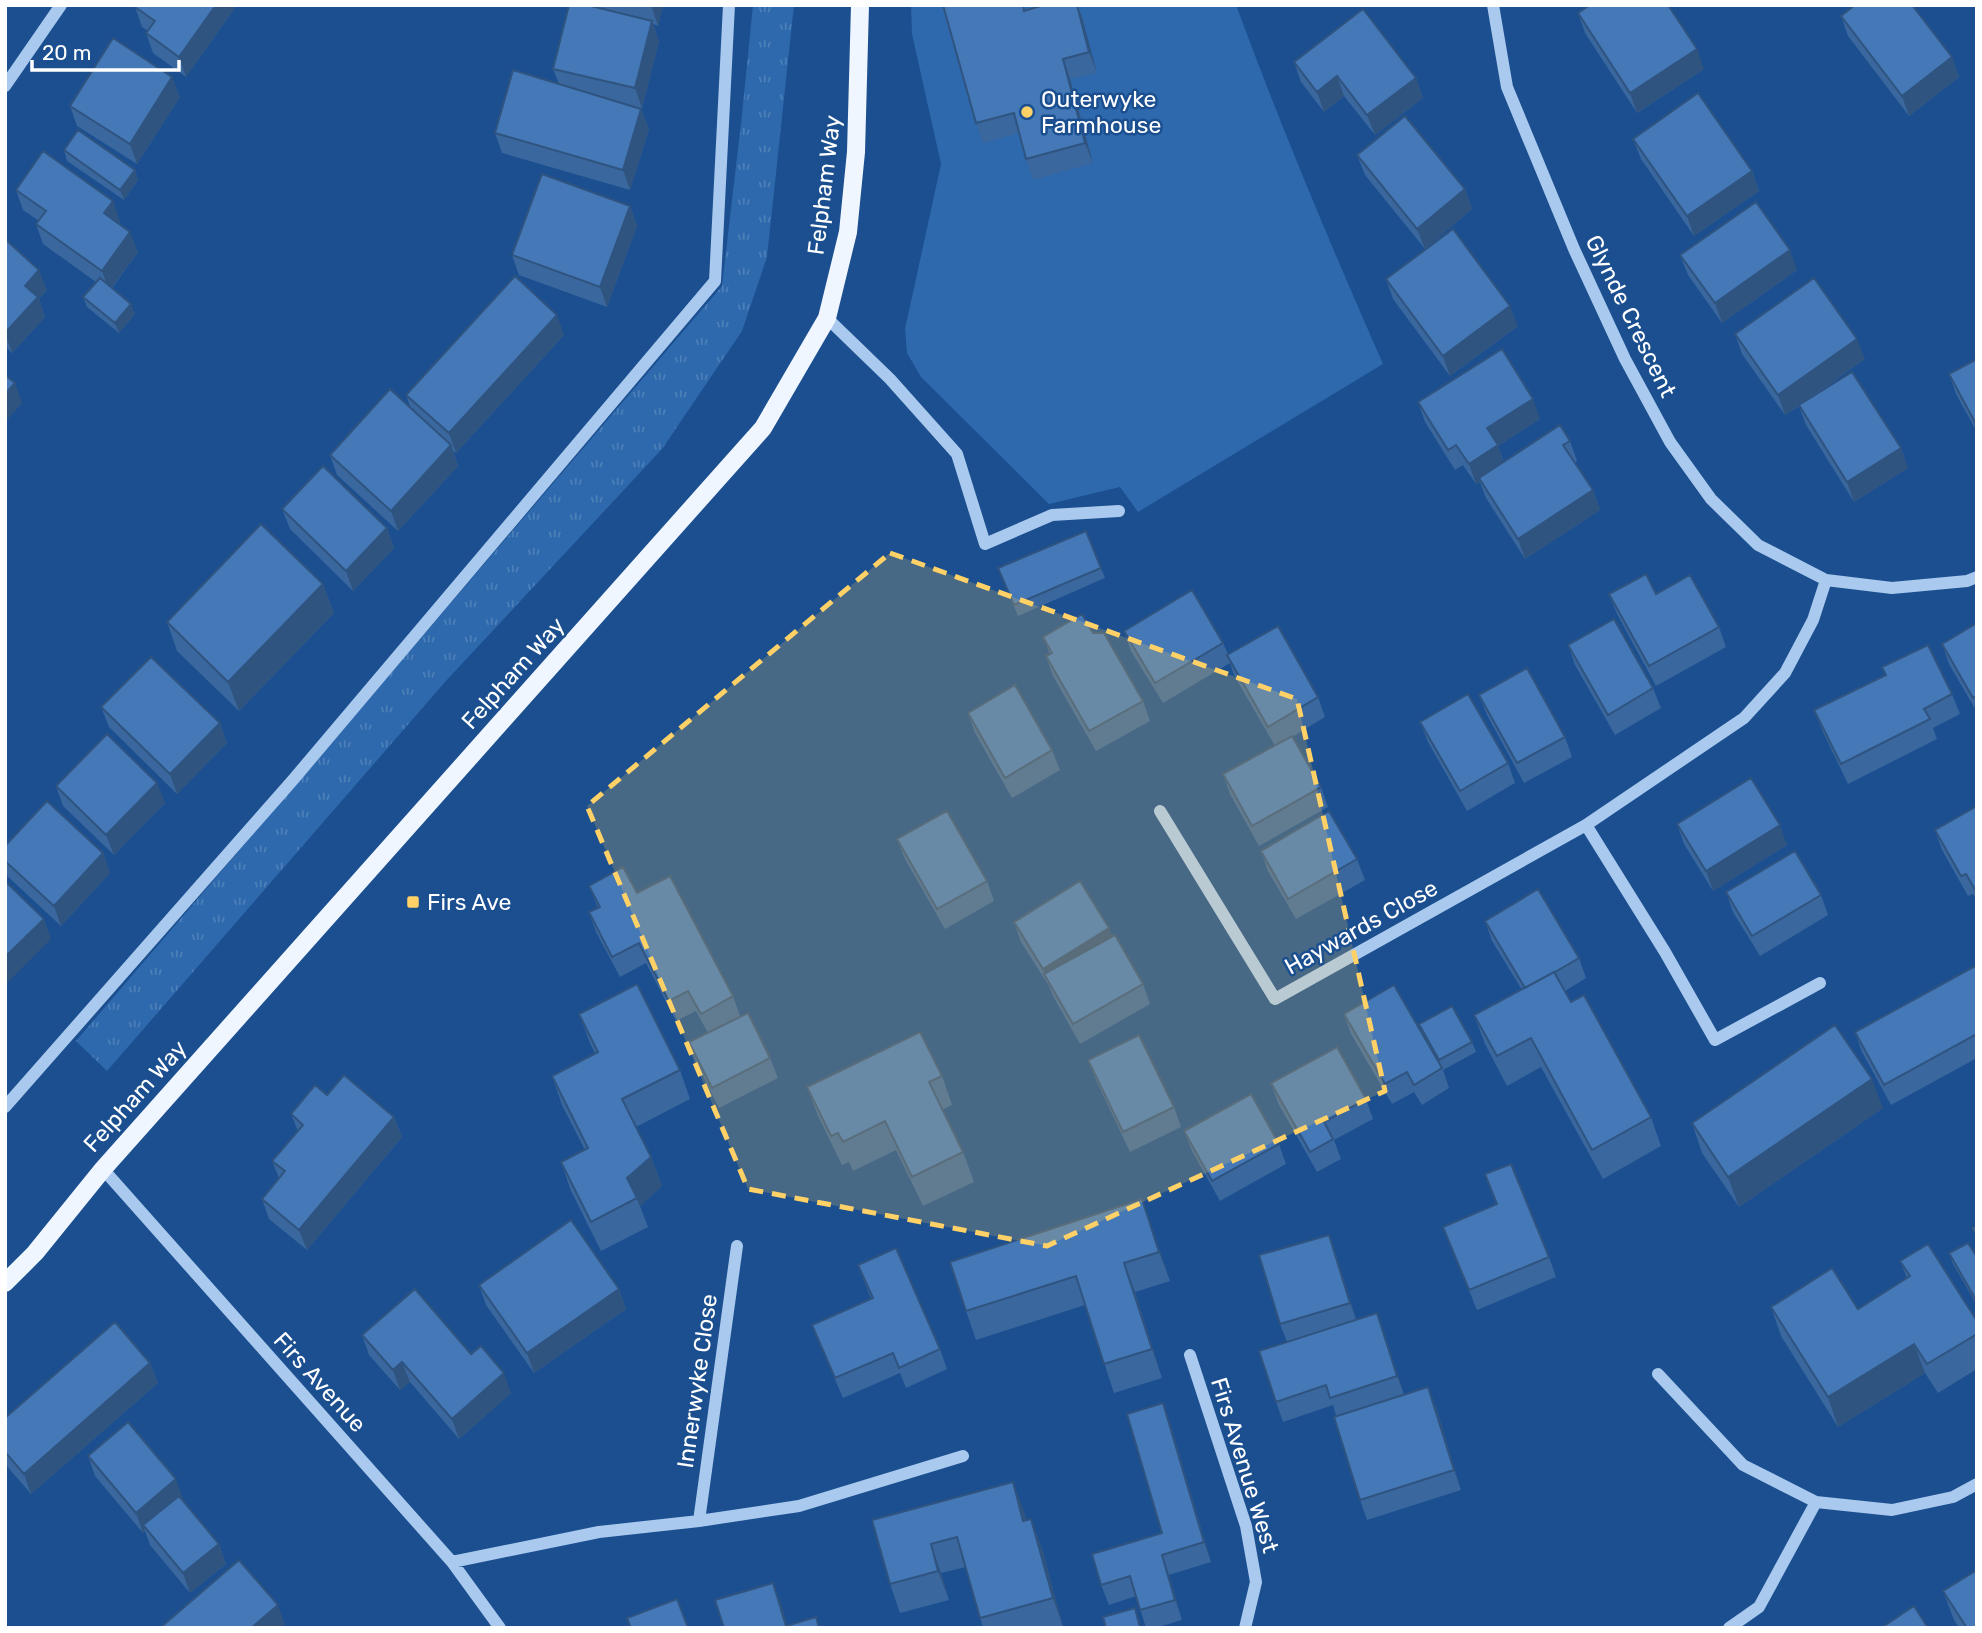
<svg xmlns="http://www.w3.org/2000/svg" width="1982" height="1633" font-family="Rubik,sans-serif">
  <defs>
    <pattern id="grass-tufts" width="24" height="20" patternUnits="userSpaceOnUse" patternTransform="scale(1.75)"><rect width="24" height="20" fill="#2e69ad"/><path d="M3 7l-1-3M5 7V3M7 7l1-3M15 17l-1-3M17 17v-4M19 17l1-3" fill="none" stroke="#4d80b9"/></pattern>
  </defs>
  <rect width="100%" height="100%" fill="#1b4f8f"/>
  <path fill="url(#grass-tufts)" d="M753,5H794L767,257L742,331L662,449L445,682L107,1071L76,1041L722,286L742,115Z"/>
  <path fill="#2e69ad" d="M911,5H1236C1281,127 1331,246 1383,364L1138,512L1120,487L1049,504L921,377L907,353L905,329L941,164L912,34Z"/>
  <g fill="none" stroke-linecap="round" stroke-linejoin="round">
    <path stroke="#a9c9ee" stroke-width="12" d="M1493,5L1507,87L1574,249L1625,359L1670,442L1711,499L1758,545L1826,580L1892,588L1967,581L1977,577
      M5,86L61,5
      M827,318L890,379L957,454L985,544L1052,515L1119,511
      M1160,811L1275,999L1586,825L1744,718L1785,673L1813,620L1826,580
      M1586,825L1665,952L1715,1040L1820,983
      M5,1107L292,781L715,281L729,5
      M103,1169L452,1562L500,1628
      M1190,1355L1246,1526L1256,1582L1245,1628
      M1658,1374L1743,1465L1816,1502L1892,1510L1953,1497L1977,1484
      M699,1521L737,1246
      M452,1562L599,1532L699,1521L799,1506L963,1456
      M1729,1628L1759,1607L1816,1502"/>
    <path stroke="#f0f6ff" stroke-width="18" d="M5,1283L35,1253L103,1169L763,428L827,318L848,232L856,152L860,5"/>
  </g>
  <path fill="#3a679d" d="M136,5H237L186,77L153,53L146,33L148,31L142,27L135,7Z
    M569,5H663L658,26L653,24L659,41L642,108L634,107L641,109L649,129L630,190L502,153L495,133L559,84L553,69Z
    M943,5H1024L1026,10L1044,5H1077L1097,73L1070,79L1093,163L1033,180L1026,159L1019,133L983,143L976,123Z
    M1578,13L1704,69L1637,113L1585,33Z
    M1841,16L1952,57L1959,77L1909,116L1848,36Z
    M1294,62L1416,78L1423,98L1375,135L1344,96L1324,112L1301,82Z
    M180,97L137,164L77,126L70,106Z
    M1633,139L1752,171L1759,191L1694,236L1641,159Z
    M64,150L135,170L138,180L124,200L67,161Z
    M1357,155L1465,189L1472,209L1425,249L1365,175Z
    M16,190L120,221L119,223L138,252L112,288L135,314L119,333L87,307L83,297L96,282L43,244L36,224L39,221L23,210Z
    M630,206L637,226L607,307L519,275L512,255Z
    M5,239L47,290L39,299L45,317L12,353L5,346Z
    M1680,255L1797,270L1722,323L1688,275Z
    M1386,279L1518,326L1450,376L1393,299Z
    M1735,334L1865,359L1803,403L1901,448L1908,468L1854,502L1806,425L1799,406L1785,415L1742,354Z
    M564,335L456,453L453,451L458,466L398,531L337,475L330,455L411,409L406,395Z
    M1977,359V432L1956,394L1949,374Z
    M1418,402L1540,419L1498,446L1504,462L1570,441L1577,461L1575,463L1593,490L1600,510L1525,559L1486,498L1480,482L1476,484L1463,465L1455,470L1425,422Z
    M282,509L387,528L394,548L353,591L290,529Z
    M998,568H1101L1105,578L1018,616Z
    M323,584L334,613L239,711L177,651L167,622Z
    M1609,594H1656L1719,627L1726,647L1656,686L1617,614Z
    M1977,623V712L1949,664L1942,644Z
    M1124,631L1223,643L1228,654L1318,697L1325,717L1292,737L1321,787L1328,807L1259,846L1230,794L1223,774L1275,746L1234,675L1230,663L1163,703L1131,651Z
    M1093,633L1143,701L1150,721L1096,751L1053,676L1046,656L1050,654L1043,637Z
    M1568,645L1653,688L1661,708L1615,735L1575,665Z
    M1882,667L1952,694L1960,714L1933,728L1937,739L1848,784L1822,730L1814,710L1885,675Z
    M1479,695L1565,737L1572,757L1524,783L1487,715Z
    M101,707L220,723L227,743L177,794L109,727Z
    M968,713L1052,750L1060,770L1012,798L975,733Z
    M1420,722L1508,763L1515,783L1467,811L1428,742Z
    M56,786L165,803L114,855L63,806Z
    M1977,806V900L1973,894L1968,896L1942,850L1935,830Z
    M1677,824L1787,845L1713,891L1684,844Z
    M897,839L987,881L994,901L945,929L905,859Z
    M5,846L103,853L110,873L61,926L5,874Z
    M1261,851L1357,859L1365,880L1296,919L1268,871Z
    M589,886L637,893L733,996L740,1016L770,1058L778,1078L719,1108L696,1062L689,1042L708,1033L696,1011L676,1021L646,963L620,977L596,932L589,912L598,908Z
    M1726,892L1821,895L1828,915L1760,956L1733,912Z
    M1485,921L1579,958L1586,978L1565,991L1571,1002L1651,1117L1661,1146L1603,1179L1541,1067L1507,1086L1485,1044L1474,1015L1522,990L1492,941Z
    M1014,922L1109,928L1112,936L1143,984L1150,1004L1080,1044L1052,994L1049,986L1021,942Z
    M1977,965V1058L1891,1105L1862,1052L1855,1032Z
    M579,1014L680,1070L690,1099L636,1127L651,1157L662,1186L640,1206L648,1227L601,1251L571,1191L561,1162L585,1150L562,1105L552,1076L595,1053L590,1043Z
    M1344,1014L1433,1053L1423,1034L1419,1024L1472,1042L1476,1052L1443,1070L1449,1088L1422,1105L1414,1092L1392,1104L1351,1034Z
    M1088,1060L1174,1107L1181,1127L1130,1152L1096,1080Z
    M942,1076L952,1105L942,1110L963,1152L974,1182L923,1206L896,1150L853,1171L849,1162L842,1165L818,1116L807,1087Z
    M1271,1083L1366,1099L1373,1119L1334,1140L1341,1159L1317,1172L1278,1103Z
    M1883,1108L1739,1207L1702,1153L1692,1123Z
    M291,1114L394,1117L402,1137L307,1250L269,1219L262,1199L279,1178L272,1161L298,1131Z
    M1184,1131L1279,1144L1286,1164L1220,1201L1192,1151Z
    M1485,1174L1549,1257L1556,1277L1477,1310L1443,1227L1496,1204Z
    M1152,1228L1170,1281L1135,1292L1162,1378L1114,1393L1085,1305L976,1340L966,1311Z
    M1949,1253L1977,1257V1305L1953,1264Z
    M1336,1255L1356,1319L1384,1333L1404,1395L1436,1407L1461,1490L1367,1520L1360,1500L1333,1405L1283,1422L1276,1402L1287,1342L1280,1324Z
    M1900,1261L1977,1321V1369L1938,1393L1925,1373L1838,1427L1781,1336L1771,1307L1858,1309L1907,1278Z
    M858,1265L940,1349L947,1369L906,1388L900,1373L843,1398L820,1345L812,1325L871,1299Z
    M479,1285L619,1289L626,1309L534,1373L486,1305Z
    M362,1335L471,1354L511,1393L459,1439L410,1382L400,1390L369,1355Z
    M150,1363L158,1383L31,1494L5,1464V1418Z
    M1170,1423L1211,1562L1169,1575L1182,1620L1155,1628H1146L1136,1596L1109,1605L1101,1585L1162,1533Z
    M88,1456L183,1499L182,1500L219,1544L226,1564L190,1593L150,1545L145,1531L143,1533L95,1476Z
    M1024,1511L1026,1520L1042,1548L1063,1627L1060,1628H983L966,1567L941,1573L949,1600L900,1613L890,1584L872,1520Z
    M1943,1591L1977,1628H1959L1954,1620Z"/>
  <path fill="#305480" d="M216,5H237L186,77L179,57Z
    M651,5H663L658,26Z
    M1077,5L1082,17L1097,73L1089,52Z
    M652,21L659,41L642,108L635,88Z
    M1697,49L1704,69L1637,113L1630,93Z
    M1952,57L1959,77L1909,116L1902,96Z
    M1063,59L1070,79L1093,163L1085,143Z
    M1337,76L1344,96L1324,112L1317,92Z
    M172,77L180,97L137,164L130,144Z
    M1416,78L1423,98L1375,135L1367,115Z
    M641,109L649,129L630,190L623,170Z
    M135,170L138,180L124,200L120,190Z
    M1752,171L1759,191L1694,236L1687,216Z
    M1465,189L1472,209L1425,249L1417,229Z
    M113,201L120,221L111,233L104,213Z
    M630,206L637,226L607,307L600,287Z
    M130,232L138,252L109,291L102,271Z
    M1790,250L1797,270L1722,323L1715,303Z
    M39,270L47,290L39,299L45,317L12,353L5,333L25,286Z
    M131,304L135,314L119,333L115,323Z
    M1510,306L1518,326L1450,376L1443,356Z
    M557,315L564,335L456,453L449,433Z
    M1857,339L1865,359L1785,415L1778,395Z
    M15,383L22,403L5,422V394Z
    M1533,399L1540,419L1498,446L1505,466L1479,478L1480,482L1476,484L1469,464L1487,428Z
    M451,445L458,466L398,531L391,511Z
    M1901,448L1908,468L1854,502L1847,482Z
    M1593,490L1600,510L1525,559L1518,539Z
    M387,528L394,548L353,591L346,571Z
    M323,584L334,613L239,711L228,682Z
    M220,723L227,743L177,794L170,774Z
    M157,783L165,803L114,855L106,835Z
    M1780,825L1787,845L1713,891L1706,871Z
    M103,853L110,873L61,926L54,906Z
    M44,919L51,939L5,985V957Z
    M1109,928L1116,948L1046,978L1043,969Z
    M1872,1079L1883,1108L1739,1207L1728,1177Z
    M394,1117L402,1137L307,1250L299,1230Z
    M651,1157L662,1186L640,1206L627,1178Z
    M1142,1199L1152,1228L1170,1281L1159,1252Z
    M1329,1235L1336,1255L1357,1323L1350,1303Z
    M1124,1263L1135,1292L1162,1378L1152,1349Z
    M619,1289L626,1309L534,1373L527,1353Z
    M1377,1313L1384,1333L1405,1396L1397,1376Z
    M1914,1344L1925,1373L1838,1427L1828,1397Z
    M402,1362L410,1382L400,1390L393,1370Z
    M150,1363L158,1383L31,1494L24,1474Z
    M504,1373L511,1393L459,1439L452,1419Z
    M1428,1387L1436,1407L1461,1490L1454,1470Z
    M1163,1403L1170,1423L1211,1562L1204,1542Z
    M176,1479L183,1499L147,1530L143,1525L145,1531L143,1533L136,1513Z
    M1013,1482L1024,1511L1033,1550L1023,1521Z
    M1031,1519L1042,1548L1063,1627L1053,1598Z
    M219,1544L226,1564L190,1593L183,1573Z
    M931,1544L941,1573L949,1600L938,1571Z
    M1162,1555L1169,1575L1182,1620L1175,1600Z
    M773,1583L781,1603L788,1628H787Z
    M278,1605L285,1625L282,1628H251Z"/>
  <path fill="#4478b7" stroke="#305480" stroke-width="2" d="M136,5H216L179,57L146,33L155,21L135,7Z
    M569,5H587L652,21L635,88L553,69Z
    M943,5H1023L1024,11L1044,5H1077L1089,52L1063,59L1085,143L1026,159L1014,113L976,123Z
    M1590,5H1668L1697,49L1630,93L1578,13Z
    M1855,5H1912L1952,57L1902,96L1841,16Z
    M1363,9L1416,78L1367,115L1337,76L1317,92L1294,62Z
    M113,38L172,77L130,144L70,106Z
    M513,70L641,109L623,170L495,133Z
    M1698,93L1752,171L1687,216L1633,139Z
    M1405,116L1465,189L1417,229L1357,155Z
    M78,130L135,170L120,190L64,150Z
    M43,151L113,201L104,213L130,232L102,271L36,224L46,211L16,190Z
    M542,174L630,206L600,287L512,255Z
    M1756,202L1790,250L1715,303L1680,255Z
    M1453,229L1510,306L1443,356L1386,279Z
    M5,239L39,270L25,286L38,297L5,333Z
    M515,276L557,315L449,433L406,395Z
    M100,278L131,304L115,323L83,297Z
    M1814,278L1857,339L1778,395L1735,334Z
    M1502,349L1533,399L1487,428L1498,445L1469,464L1456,445L1448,450L1418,402Z
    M1977,359V426L1949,374Z
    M1852,372L1901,448L1847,482L1799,405Z
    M5,375L15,383L5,394Z
    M390,389L451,445L391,511L330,455Z
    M1560,425L1570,441L1563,445L1593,490L1518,539L1479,478Z
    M323,466L387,528L346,571L282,509Z
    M261,524L323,584L228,682L167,622Z
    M1086,531L1101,568L1014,605L998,568Z
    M1646,574L1656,594L1690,575L1719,627L1649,666L1609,594Z
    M1192,590L1223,643L1155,683L1124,631Z
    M1082,614L1093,633H1104L1143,701L1089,731L1046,656L1052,653L1043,637Z
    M1614,619L1653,688L1608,715L1568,645Z
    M1977,623V696L1973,698L1942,644Z
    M1278,626L1318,697L1268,727L1227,655Z
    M1928,645L1952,694L1924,709L1930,719L1841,764L1814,710L1886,675L1882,667Z
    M151,657L220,723L170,774L101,707Z
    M1527,668L1565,737L1517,763L1479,695Z
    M1015,685L1052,750L1005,778L968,713Z
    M1468,694L1508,763L1460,791L1420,722Z
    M107,734L157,783L106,835L56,786Z
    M1292,736L1321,787L1252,826L1223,774Z
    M1751,778L1780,825L1706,871L1677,824Z
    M47,801L103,853L54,906L5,861V846Z
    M1977,806V893L1966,874L1961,876L1935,830Z
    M947,811L987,881L937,909L897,839Z
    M1329,811L1357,859L1288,899L1261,851Z
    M1795,851L1821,895L1752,936L1726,892Z
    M623,867L637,893L670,876L733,996L701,1014L688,991L669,1001L639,943L612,957L589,912L600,907L589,886Z
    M5,881L44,919L5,957Z
    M1080,881L1109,928L1043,969L1014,922Z
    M1538,889L1579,958L1555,972H1554L1525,988L1485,921Z
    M1115,935L1143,984L1073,1024L1044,974Z
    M1977,965V1034L1884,1085L1855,1032Z
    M1554,972L1571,1002L1584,995L1651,1117L1592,1150L1531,1038L1497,1056L1474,1015Z
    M637,984L680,1070L622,1099L651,1157L627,1178L637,1198L591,1222L561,1162L588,1148L552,1076L598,1052L579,1014Z
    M1394,985L1442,1068L1414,1085L1407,1072L1385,1084L1344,1014Z
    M1452,1006L1472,1042L1439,1060L1419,1024Z
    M748,1013L770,1058L712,1088L689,1042Z
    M1835,1025L1872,1079L1728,1177L1692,1123Z
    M920,1032L942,1076L929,1082L963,1152L912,1177L885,1121L843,1142L838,1133L831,1136L807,1087Z
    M1139,1035L1174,1107L1123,1132L1088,1060Z
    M1337,1047L1366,1099L1324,1122L1333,1139L1310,1152L1271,1083Z
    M344,1075L394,1117L299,1230L262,1199L285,1171L272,1161L303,1125L291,1114L315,1085L327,1095Z
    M1251,1094L1279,1144L1212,1181L1184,1131Z
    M1511,1164L1549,1257L1469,1290L1443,1227L1497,1204L1485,1174Z
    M1142,1199L1159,1252L1124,1263L1152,1349L1104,1364L1076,1276L966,1311L950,1262Z
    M571,1220L619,1289L527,1353L479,1285Z
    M1977,1226V1235L1972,1228Z
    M1329,1235L1350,1303L1280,1324L1259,1255Z
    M1968,1243L1977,1257L1976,1300L1949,1253Z
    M1928,1244L1977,1321V1334L1927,1364L1914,1344L1828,1397L1771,1307L1832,1268L1858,1309L1910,1276L1900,1261Z
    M896,1248L940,1349L899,1368L893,1353L835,1378L812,1325L873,1298L858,1265Z
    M415,1289L471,1354L481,1346L504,1373L452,1419L402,1362L393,1370L362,1335Z
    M1377,1313L1397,1376L1330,1398L1326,1385L1276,1402L1259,1351Z
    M115,1322L150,1363L24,1474L5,1452V1418Z
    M1428,1387L1454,1470L1360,1500L1334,1417Z
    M1163,1403L1204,1542L1162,1555L1175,1600L1140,1610L1130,1576L1101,1585L1092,1554L1162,1533L1127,1414Z
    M128,1422L176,1479L136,1513L88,1456Z
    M1013,1482L1023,1521L1031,1519L1053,1598L980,1618L957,1537L931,1544L938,1571L890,1584L872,1520Z
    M179,1496L219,1544L183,1573L143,1525Z
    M239,1560L278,1605L251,1628H160Z
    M1977,1570V1628H1967L1943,1591Z
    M773,1583L786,1626L816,1617L819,1628H724L715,1600Z
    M677,1599L688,1628H631L627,1618Z
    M1914,1606L1928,1628H1881Z
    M1135,1608L1140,1628H1106L1103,1617Z"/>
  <path fill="#ffd166" fill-opacity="0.2" stroke="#ffd166" stroke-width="5" stroke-dasharray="14 9" stroke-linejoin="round" d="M890,553L1297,699L1385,1091L1047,1246L748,1189L587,806Z"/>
  <g fill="#ffd166" stroke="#1b4f8f" stroke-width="2.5">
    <circle cx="1027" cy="112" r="7"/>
    <rect x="406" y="895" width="14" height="14" rx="3.5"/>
  </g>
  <g text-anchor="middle" stroke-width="5" stroke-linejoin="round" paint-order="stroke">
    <g font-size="23" fill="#fff" stroke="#1b4f8f" text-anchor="start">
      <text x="1041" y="107">Outerwyke<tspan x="1041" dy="26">Farmhouse</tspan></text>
      <text x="427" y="910">Firs Ave</text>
    </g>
    <g font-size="23" fill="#fff" stroke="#1b4f8f">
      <text transform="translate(824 185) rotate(-83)" y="8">Felpham Way</text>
      <text transform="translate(1631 316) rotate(64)" y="8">Glynde Crescent</text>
      <text transform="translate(513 673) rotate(-48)" y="8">Felpham Way</text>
      <text transform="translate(1361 927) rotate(-29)" y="8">Haywards Close</text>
      <text transform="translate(135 1096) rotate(-48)" y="8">Felpham Way</text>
      <text transform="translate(697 1381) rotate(-82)" y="8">Innerwyke Close</text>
      <text transform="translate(320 1382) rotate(48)" y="8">Firs Avenue</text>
      <text transform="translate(1245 1465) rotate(73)" y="8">Firs Avenue West</text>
    </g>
  </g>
  <rect width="1982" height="1633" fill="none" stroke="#ffffff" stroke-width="14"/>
  <path d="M32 60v10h147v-10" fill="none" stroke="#ffffff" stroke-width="3.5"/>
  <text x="42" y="60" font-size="21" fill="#ffffff" stroke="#1b4f8f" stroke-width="5" paint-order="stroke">20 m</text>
</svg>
